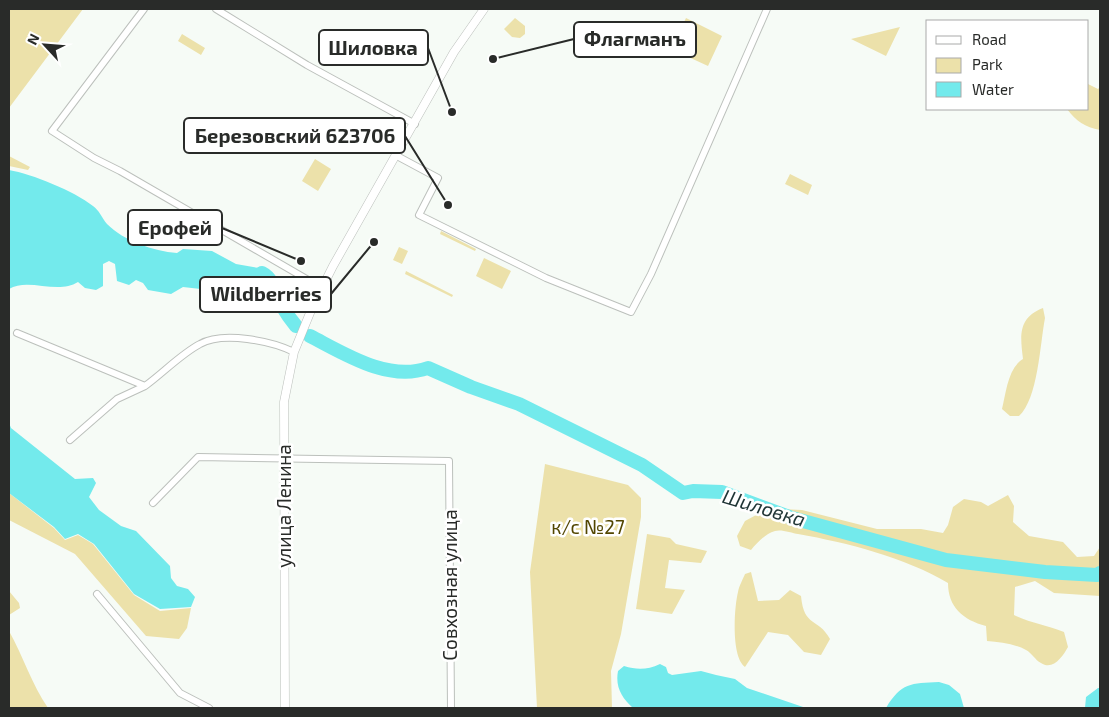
<svg xmlns="http://www.w3.org/2000/svg" width="1109" height="717" font-family="'Exo 2',sans-serif">
  <rect width="100%" height="100%" fill="#f6fbf6"/>
  <path fill="#ece1aa" d="M9,9H83L9,108Z
    M515,18L525,26V34L520,38L512,37L504,29Z
    M686,18L722,36L708,66L671,49Z
    M900,27L886,56L851,39Z
    M182,34L205,48L201,55L178,41Z
    M1088,84L1098,89L1100,87V130C1085,127 1076,121 1067,109H1088Z
    M9,156L30,167L28,170L9,166Z
    M315,159L331,169L318,191L302,181Z
    M790,174L812,185L808,195L785,184Z
    M441,231L476,249L475,251L440,234Z
    M399,247L408,251L402,264L393,260Z
    M484,258L511,271L502,289L476,276Z
    M406,271L453,295L452,297L405,274Z
    M1043,308L1045,318C1040,344 1038,399 1019,416H1010L1002,409C1006,393 1008,368 1023,359C1020,335 1018,318 1043,308Z
    M545,464L628,485L641,498V517L621,634L611,671L612,708H537L530,572Z
    M9,493L54,528L65,540L78,535L93,544L134,595L160,611L191,608L187,628L179,639L146,636L75,554L9,520Z
    M1008,495L1014,506L1013,522L1029,536L1063,542L1077,557L1094,556L1100,547V596L1054,593L1035,581L1015,587L1014,615C1031,623 1047,625 1064,632L1068,647C1063,656 1053,671 1041,663C1035,660 1032,653 1026,650C1015,644 1000,642 987,641L986,626C963,620 948,607 948,583C904,557 848,543 798,534C792,533 781,529 775,531C765,534 758,542 751,550L740,546L737,536L745,521L758,514L781,509L802,510L877,529H921L943,533L948,525L953,507L964,499L981,502L988,506Z
    M647,534L670,538L676,544L707,551L701,563L669,560L665,588L685,590L672,614L636,609Z
    M751,572L758,601L779,600L790,590L801,596C804,628 818,617 830,639L821,655L804,652L788,635L768,632L745,667C731,657 734,608 738,592C739,586 743,579 745,574Z
    M9,591L19,603L20,608L9,615Z
    M9,631C23,656 32,685 48,708H9Z"/>
  <path fill="#73eaec" d="M9,170C32,174 74,191 93,206C99,210 102,218 107,224C124,241 153,251 177,253L183,249L212,251L236,264L259,268L274,278L273,285L265,279H258L254,290L227,292L183,287L171,294L148,290L143,283L136,280L129,285L117,281L115,264L109,261L103,264V286L96,290L85,288L78,282C57,295 28,277 9,289Z
    M9,423L11,428L75,479L93,478L96,483L89,497L99,510L121,526L136,531L170,566L171,578L177,586L188,589L195,597L191,607L160,609L134,594L94,544L78,534L65,539L54,527L9,493Z
    M660,664L666,667L668,673L672,675L701,671L716,675L735,679L747,688L806,708H633C622,698 615,687 618,671L624,666C637,670 647,670 660,664Z
    M939,682L949,685L960,694L964,708H886C901,683 911,683 939,682Z
    M1098,688H1100V708H1085L1086,697Z"/>
  <g fill="none" stroke-linecap="round" stroke-linejoin="round">
    <path stroke="#73eaec" stroke-width="14" d="M262,273C274,279 276,295 282,306C286,313 291,320 296,326
      M310,336C345,354 388,382 428,368L471,387L519,404L642,465L683,493L693,491L722,492L792,518L946,560L1045,572L1097,575L1100,573"/>
    <defs>
      <path id="minor" d="M144,9L52,131L94,158L120,171L322,288
        M216,9L307,65L415,124
        M397,156L438,178L419,215L546,278L631,312L651,274L767,9
        M17,333L145,386C163,373 181,354 200,344C223,331 272,341 294,352
        M70,440L117,399L145,386
        M153,503L198,457L449,461L451,708
        M97,594L180,693L209,708"/>
      <path id="tertiary" d="M285,708L284,402L294,352L312,308L333,266L454,52L484,9"/>
    </defs>
    <use href="#minor" stroke="#bcc0bc" stroke-width="8"/>
    <use href="#tertiary" stroke="#bcc0bc" stroke-width="9"/>
    <use href="#minor" stroke="#fff" stroke-width="6"/>
    <use href="#tertiary" stroke="#fff" stroke-width="8"/>
  </g>
  <g text-anchor="middle" stroke-width="5" stroke-linejoin="round" paint-order="stroke">
    <g font-size="19" fill="#292b29" stroke="#fff">
      <text transform="translate(284 506) rotate(-90)" y="7">улица Ленина</text>
      <text transform="translate(450 585) rotate(-90)" y="7">Совхозная улица</text>
    </g>
    <g font-size="19" fill="#524600" stroke="#fff">
      <text x="588" y="534">к/с №27</text>
    </g>
    <g font-size="20" font-style="italic" fill="#1f3435" stroke="#fff">
      <text transform="translate(764 508) rotate(17)" y="7">Шиловка</text>
    </g>
  </g>
  <path fill="none" stroke="#292b29" stroke-width="2" d="M493 59L574 39M452 112L428 48M448 205L405 136M301 261L222 228M374 242L331 294"/>
  <g fill="#292b29" stroke="#fff" stroke-width="2">
    <circle cx="493" cy="59" r="5"/>
    <circle cx="452" cy="112" r="5"/>
    <circle cx="448" cy="205" r="5"/>
    <circle cx="301" cy="261" r="5"/>
    <circle cx="374" cy="242" r="5"/>
  </g>
  <g fill="#fff" stroke="#292b29" stroke-width="2">
    <rect x="574" y="22" width="122" height="35" rx="5"/>
    <rect x="319" y="30" width="109" height="35" rx="5"/>
    <rect x="184" y="118" width="221" height="35" rx="5"/>
    <rect x="128" y="210" width="94" height="35" rx="5"/>
    <rect x="200" y="277" width="131" height="35" rx="5"/>
  </g>
  <g font-size="20" text-anchor="middle" font-weight="bold" fill="#292b29">
    <text x="635" y="46">Флагманъ</text>
    <text x="373" y="55">Шиловка</text>
    <text x="295" y="143">Березовский 623706</text>
    <text x="175" y="235">Ерофей</text>
    <text x="266" y="301">Wildberries</text>
  </g>
  <rect width="1109" height="717" fill="none" stroke="#292b29" stroke-width="20"/>
  <rect x="926" y="20" width="162" height="90" fill="#ffffff" stroke="#a9aaa9"/>
  <rect x="936" y="36" width="25" height="8" fill="#ffffff" stroke="#a9aaa9"/>
  <text x="972" y="45" font-size="15" fill="#292b29">Road</text>
  <rect x="936" y="58" width="25" height="15" fill="#ece1aa" stroke="#a9aaa9"/>
  <text x="972" y="70" font-size="15" fill="#292b29">Park</text>
  <rect x="936" y="82" width="25" height="15" fill="#73eaec" stroke="#a9aaa9"/>
  <text x="972" y="95" font-size="15" fill="#292b29">Water</text>
  <g transform="translate(45 45) rotate(296)" stroke="#ffffff" stroke-width="4" paint-order="stroke">
  <path d="M0-4L9 19L0 12L-9 19Z" fill="#292b29"/>
  <text y="-8" font-size="14" font-weight="bold" text-anchor="middle" fill="#292b29">N</text>
  </g>
</svg>
